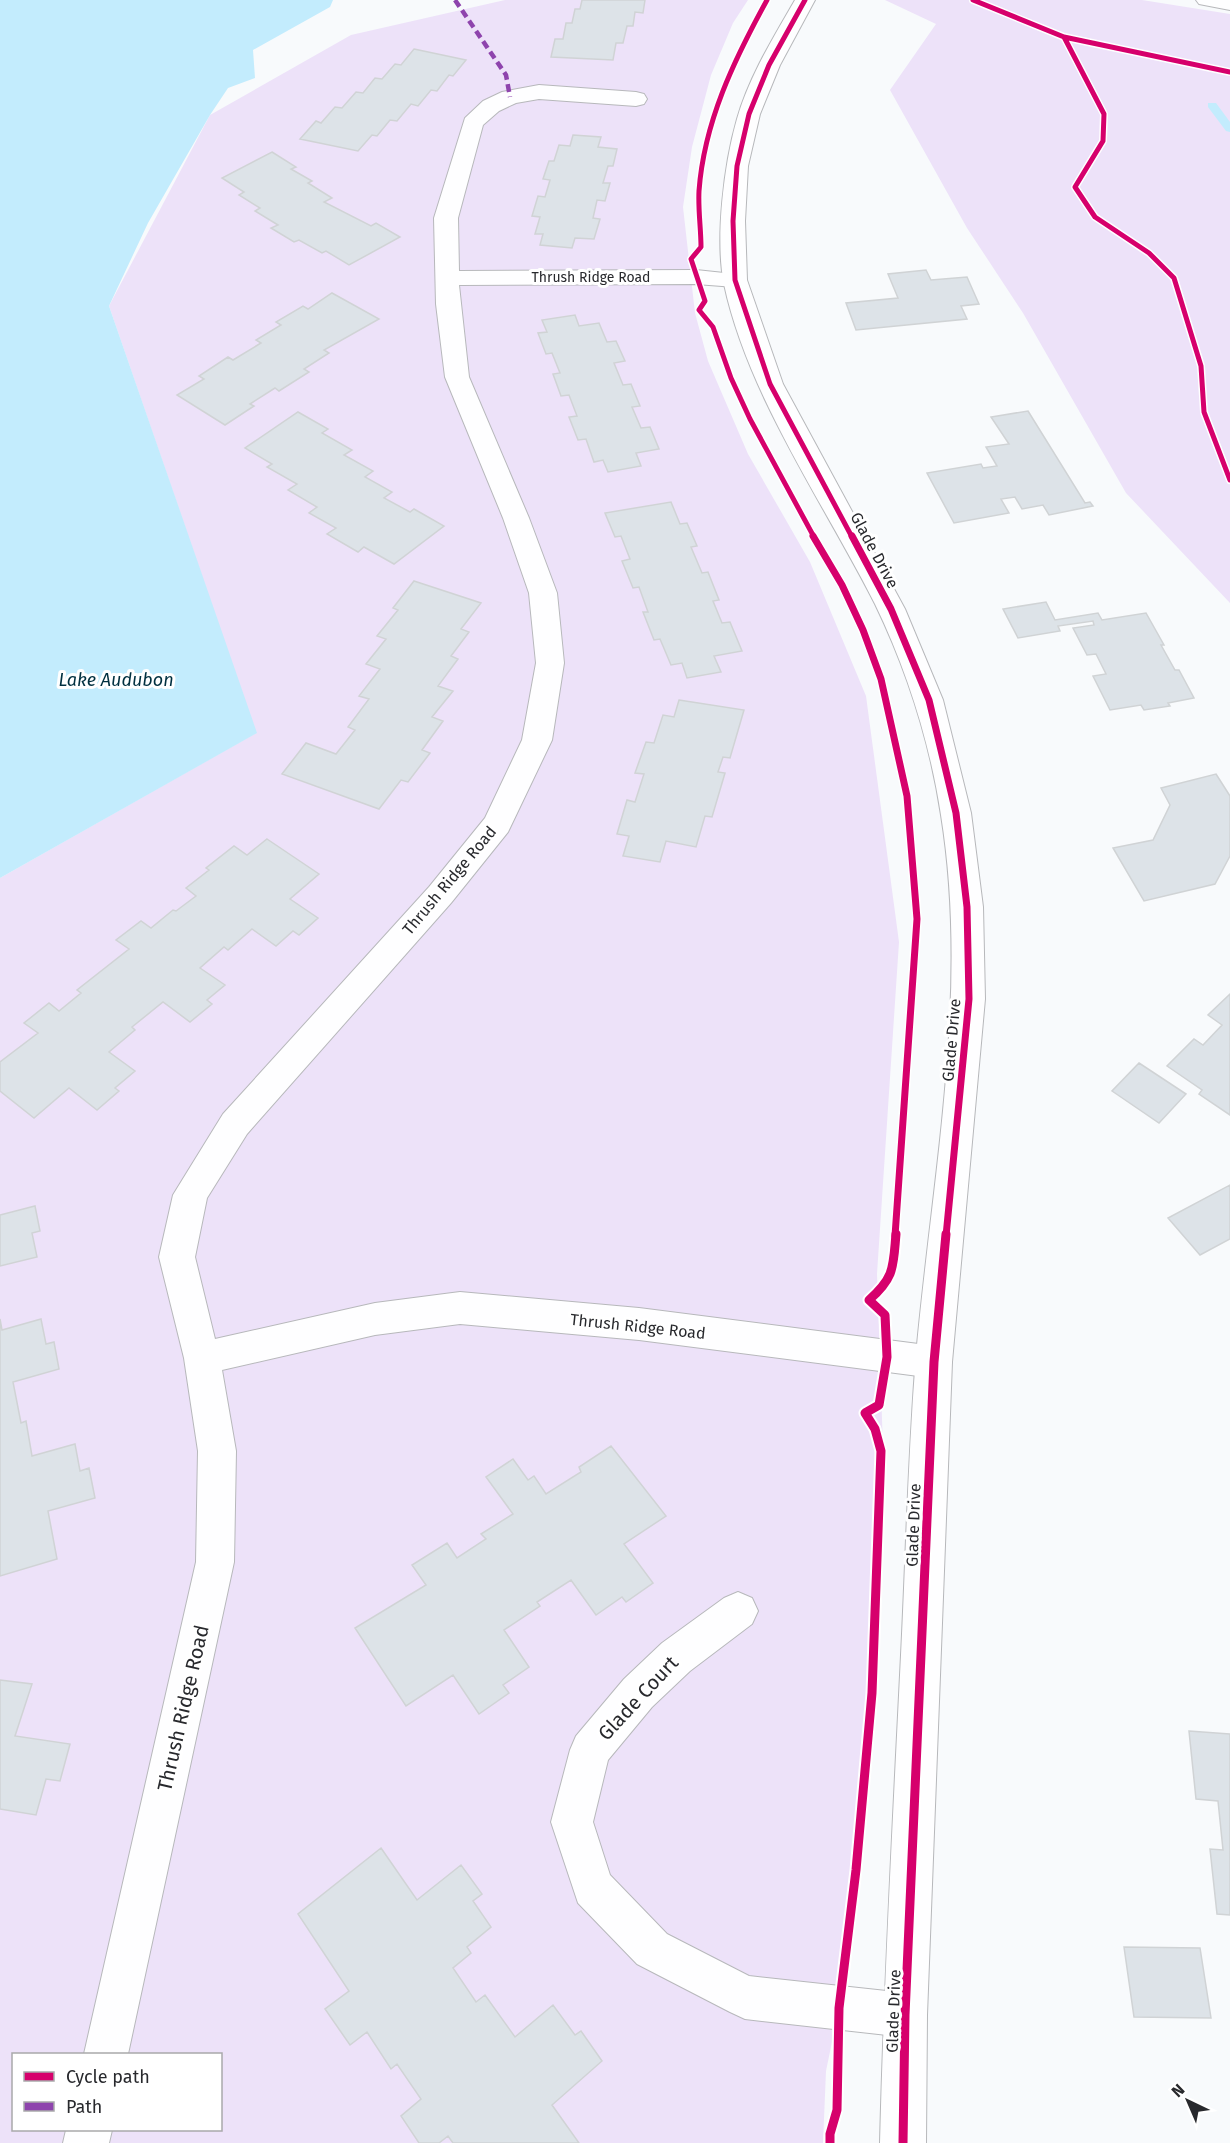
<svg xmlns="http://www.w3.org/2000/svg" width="1230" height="2143" font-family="'Fira Sans',sans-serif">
  <rect width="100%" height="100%" fill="#f8fafc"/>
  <path fill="#ede2f9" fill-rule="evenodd" d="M505,0H748L733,23L711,75L692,147L683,207L695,313L708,361L748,454L810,562L866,696L899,942L877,1274L884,1477L849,1937L839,2008L826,2071L823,2143H0V878L256,733L109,306L210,115L351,35ZM14,2054H220V2130H14Z
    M885,0H1142L1230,14V603L1126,493L1023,313L967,228L890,90L936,24Z"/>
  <path fill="#c3ecfd" d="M0,0H333L330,7L253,50L255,78L228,88L210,115L148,223L109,306L257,733L0,878Z"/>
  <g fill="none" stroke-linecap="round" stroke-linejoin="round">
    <path fill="#c3ecfd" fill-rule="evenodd" d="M1208,103H1216L1230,122V132L1226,131L1208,107Z"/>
  </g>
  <path fill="#dde3e8" stroke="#d0d3d5" stroke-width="1.5" d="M582,0H645L643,13L635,12L633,26H627L623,43H616L613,60L551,57L555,39H563L566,23H572L575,9H580Z
    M414,49L466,60L453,76L449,75L437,91L431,90L418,106L411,104L397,121L390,120L377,136L372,135L358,151L300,139L316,121L321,123L335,107L342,108L356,92L363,93L375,78L382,79L395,64L401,65Z
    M573,135L601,137L598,147L617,149L613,166H608L603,183H610L605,201L597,200L593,218L600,219L594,239L575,238L572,248L540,245L543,234H535L540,217L532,216L538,196L545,197L550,180L543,179L549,161H554L559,145L570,146Z
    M272,152L296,167L291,169L312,181L308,183L332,198L324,202L371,226L376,223L400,237L349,265L326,251L322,253L299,240L294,242L271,228L278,225L255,211L260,208L239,195L244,192L222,178Z
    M926,270L931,280L967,277L979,304L961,306L967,319L856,330L846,303L898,298L888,274Z
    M332,293L379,319L324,350L329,353L304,369L309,372L279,391L275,388L250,404L254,406L225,425L177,395L204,379L199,376L228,357L233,360L261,343L256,340L281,325L276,322L303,306L308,309Z
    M575,315L579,326L599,323L607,342L616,341L625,361L614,363L623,385L631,384L640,406L632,407L641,428L650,427L659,449L636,453L641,466L608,472L603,460L594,462L586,439L578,440L569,417L577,416L569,395L561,396L553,374L560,373L552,353L546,354L538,333L547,332L542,320Z
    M1028,411L1085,503L1090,502L1093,506L1049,515L1043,505L1022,509L1015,497L1001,499L1009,513L954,523L927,473L981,464L983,468L997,466L986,447L1009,444L991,417Z
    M298,412L328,429L322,433L352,450L344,455L373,471L365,477L392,492L384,498L410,512L414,509L444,526L394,564L364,547L358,552L327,534L336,528L309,513L317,507L288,490L297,484L267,467L272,464L245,448Z
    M671,502L680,524L687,523L697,546L691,547L702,573L708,572L719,600L713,601L722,623L730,622L742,651L714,656L721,672L687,678L682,663L671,665L660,639L654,640L643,612H648L639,587L633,588L622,561L630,559L621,536L615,537L605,513Z
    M414,581L481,603L461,629L469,632L451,656L458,659L438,686L453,691L432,717L443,721L422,750L430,753L408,782L401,780L379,809L282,774L306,743L336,754L355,730L348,727L369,699L359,696L380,669L366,664L386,639L377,636L398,610L393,608Z
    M1046,602L1055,620L1098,613L1102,620L1146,613L1164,645H1161L1175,670H1179L1194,698L1168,703L1170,706L1144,710L1141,705L1110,710L1093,676L1106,674L1096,654L1087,655L1073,628L1094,625L1093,621L1058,626L1060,631L1018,638L1003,609Z
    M679,700L744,710L730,758L723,757L718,772L725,773L712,817L705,816L696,847L666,841L660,862L623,856L629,836L617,834L627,800L635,802L644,774L635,773L646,742L654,743L663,715L674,717Z
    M1216,774L1230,796V856L1215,884L1144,901L1113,848L1153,840L1170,805L1161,788Z
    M267,839L319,874L290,899L318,918L299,935L293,931L276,946L252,929L228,950L224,947L200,968L225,985L207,1000L212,1004L190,1022L163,1002L132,1027L135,1030L109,1052L135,1071L115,1088L119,1091L97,1110L69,1088L34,1118L0,1091V1062L38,1033L24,1023L49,1003L59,1011L81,993L77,990L129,949L116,940L141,921L151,928L173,910L176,911L196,896L186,888L209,870L206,868L234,846L247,855Z
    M1230,994V1115L1199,1094L1202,1090L1167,1066L1194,1039L1203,1045L1222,1025L1208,1015Z
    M1139,1063L1186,1094L1159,1123L1112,1091Z
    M1230,1185V1239L1200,1255L1168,1218Z
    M35,1206L40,1231L32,1233L37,1257L0,1266V1215Z
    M0,1319L2,1330L41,1319L46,1344L54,1342L59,1369L13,1382L21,1423L26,1421L32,1456L75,1444L80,1471L89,1468L95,1498L48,1511L57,1559L0,1576Z
    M611,1446L666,1516L624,1544L653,1583L626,1602L622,1597L596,1615L571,1580L537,1602L540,1606L504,1630L529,1667L503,1685L509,1693L479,1714L453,1675L406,1706L355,1628L426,1585L412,1565L447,1543L457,1558L486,1539L481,1534L513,1514L486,1477L513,1459L528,1480L534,1476L546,1494L581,1472L579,1467Z
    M0,1680L32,1684L15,1736L70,1744L60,1781L46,1779L36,1815L0,1809Z
    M1189,1731L1230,1734V1915L1217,1914L1210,1849L1223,1850L1218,1801L1196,1799Z
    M381,1848L417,1900L461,1865L482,1894L473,1901L491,1927L467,1947L471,1953L453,1968L476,2002L485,1995L515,2037L553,2005L575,2035L581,2031L602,2061L552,2105L579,2143H453L448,2136L439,2143H419L401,2116L421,2099L397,2064L391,2069L367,2032L350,2045L325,2009L349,1991L298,1914Z
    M1124,1947L1200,1948L1211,2018L1134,2017Z"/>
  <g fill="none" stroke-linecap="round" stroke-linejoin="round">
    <defs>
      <path id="street" d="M539,85L636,92L644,94L647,99L644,104L636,106L539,99L516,103L499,111L483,125L458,218L459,271L696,270L743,275L747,280L743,285L735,287L696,284L459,285L469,377L529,518L557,593L564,663L552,740L508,832L451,903L247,1134L207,1198L195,1257L215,1339L375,1303L460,1292L639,1308L934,1346L947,1351L952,1362L947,1373L934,1378L639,1340L460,1324L375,1335L222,1370L236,1451L234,1562L128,2054H84L196,1562L198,1451L184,1358L159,1257L173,1195L223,1114L429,887L485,818L522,740L536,663L529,593L503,518L445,377L436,304L434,218L465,118L483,101L502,92Z
        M738,1592L752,1598L758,1611L752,1624L690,1671L652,1707L608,1760L593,1822L610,1875L667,1934L749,1976L905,1993L921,1999L927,2015L921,2031L905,2037L745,2019L730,2012L637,1964L578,1903L551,1822L570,1750L576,1736L624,1679L662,1643L724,1598Z
        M66,2130H112L109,2143H63Z"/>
      <path id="secondary" d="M795,0H815L780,65L760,114L748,166L745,221L747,280L783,384L905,609L943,700L971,813L983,907L985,999L952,1362L927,2015L926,2143H880C884,1980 893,1818 901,1655C906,1556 908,1456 916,1356C932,1177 970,994 941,815C930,743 907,670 875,604C824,503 748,396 724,284C715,239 724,164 737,119C749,77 773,38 795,0Z
        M1196,0H1230V10L1199,4Z"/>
    </defs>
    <use href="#street" stroke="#b7b8bb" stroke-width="2"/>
    <use href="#secondary" stroke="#b7b8bb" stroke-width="2"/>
    <use href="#street" fill="#fefeff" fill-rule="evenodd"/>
    <use href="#secondary" fill="#fefeff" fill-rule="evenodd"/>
    <path stroke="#8e44ad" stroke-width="4.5" stroke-dasharray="8 4.5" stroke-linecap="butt" d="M455,0L506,75L510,97"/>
    <defs>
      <path id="cycleway-far2" d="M767,0C734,60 704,122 699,191C698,210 701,229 701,247L691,259L705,301L699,310L713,327L731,378L750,419L814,537
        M805,0L769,65L749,114L737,166L733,221L735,280L770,384L852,537
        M973,0L1064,37L1104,114L1103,141L1075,187L1095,217L1149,253L1174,278L1201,366L1204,412L1230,480
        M1064,37L1230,72"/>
      <path id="cycleway-far1" d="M813,536L842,585L863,630L881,679L907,796L917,919L895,1236
        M852,536L891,609L929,700L956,813L967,907L969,999L946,1236"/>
      <path id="cycleway" d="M830,2143V2134L837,2110L839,2008L856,1870L872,1693L881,1451L875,1429L865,1413L879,1405L887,1357L885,1315L869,1300C895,1277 893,1267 896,1234
        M903,2143L905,2015L934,1362L946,1234"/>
    </defs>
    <use href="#cycleway-far2" stroke="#fff" stroke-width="8"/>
    <use href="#cycleway-far1" stroke="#fff" stroke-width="10"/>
    <use href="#cycleway" stroke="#fff" stroke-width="13"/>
    <use href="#cycleway-far2" stroke="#d6006c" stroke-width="5"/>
    <use href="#cycleway-far1" stroke="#d6006c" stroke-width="7"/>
    <use href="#cycleway" stroke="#d6006c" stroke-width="9"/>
  </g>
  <g text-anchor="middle" stroke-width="6" stroke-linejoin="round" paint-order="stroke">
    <g font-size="14" fill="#28292d" stroke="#fff">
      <text x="591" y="282">Thrush Ridge Road</text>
    </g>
    <g font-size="16" fill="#28292d" stroke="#fff">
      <text transform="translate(875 550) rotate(62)" y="6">Glade Drive</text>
      <text transform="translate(449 880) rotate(-50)" y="6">Thrush Ridge Road</text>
      <text transform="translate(951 1040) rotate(-85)" y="6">Glade Drive</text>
      <text transform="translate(638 1326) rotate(6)" y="6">Thrush Ridge Road</text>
      <text transform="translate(913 1525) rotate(-88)" y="6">Glade Drive</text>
      <text transform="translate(893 2011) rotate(-88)" y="6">Glade Drive</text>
    </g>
    <g font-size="18" font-style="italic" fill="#003040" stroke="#fff">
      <text x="116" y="686">Lake Audubon</text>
    </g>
    <g font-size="20" fill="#28292d" stroke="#fff">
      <text transform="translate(638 1698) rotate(-47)" y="7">Glade Court</text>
      <text transform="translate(183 1708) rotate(-77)" y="7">Thrush Ridge Road</text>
    </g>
  </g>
  <rect x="12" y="2053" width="210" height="78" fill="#ffffff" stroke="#a9a9ab" stroke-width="1.5"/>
  <rect x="24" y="2072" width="30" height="9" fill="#d6006c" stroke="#a9a9ab" stroke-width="1.5"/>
  <text x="66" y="2083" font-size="18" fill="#28292d">Cycle path</text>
  <rect x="24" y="2102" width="30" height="9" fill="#8e44ad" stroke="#a9a9ab" stroke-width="1.5"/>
  <text x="66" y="2113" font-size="18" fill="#28292d">Path</text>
  <g transform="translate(1188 2101) rotate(316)" stroke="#ffffff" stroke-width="4.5" paint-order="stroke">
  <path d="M0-4.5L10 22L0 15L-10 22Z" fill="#28292d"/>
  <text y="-9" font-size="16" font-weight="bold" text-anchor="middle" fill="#28292d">N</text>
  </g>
</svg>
